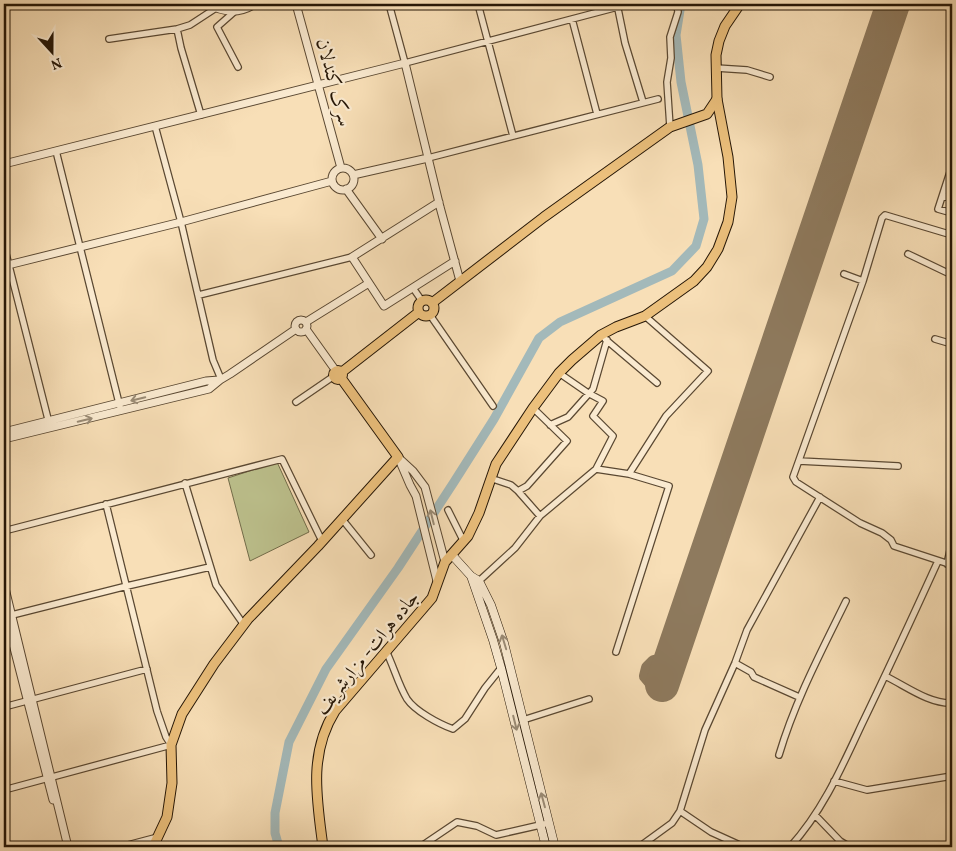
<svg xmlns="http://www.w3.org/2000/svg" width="956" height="851" font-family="Vollkorn,Amiri,serif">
  <rect width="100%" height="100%" fill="#f8dfb7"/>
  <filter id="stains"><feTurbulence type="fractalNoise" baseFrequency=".004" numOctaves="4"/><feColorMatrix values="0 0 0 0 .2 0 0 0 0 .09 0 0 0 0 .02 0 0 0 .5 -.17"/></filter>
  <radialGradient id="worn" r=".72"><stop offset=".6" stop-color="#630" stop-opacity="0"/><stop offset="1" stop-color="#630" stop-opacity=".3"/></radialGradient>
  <path fill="#bdc28e" stroke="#716c4a" d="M277,462L309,532L250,561L228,478Z"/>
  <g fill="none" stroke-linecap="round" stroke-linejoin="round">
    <path stroke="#a3b9ba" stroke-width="9" d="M279,847L275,833V813L289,742L326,669L398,568L454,482L494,419L539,338L560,322L672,271L696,246L704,219L698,165L681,82L676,35L681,4"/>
    <path stroke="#8e7a5e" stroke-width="14" d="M880,42L889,45
      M856,82L866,85
      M662,685L651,682L646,676L648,668L654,662L662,661L669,664"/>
    <path stroke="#8e7a5e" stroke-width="34" d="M662,685L893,4"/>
    <defs>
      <path id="minor" d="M389,4L405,63L629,4
        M478,4L513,136
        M617,4L625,43L643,102
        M234,12L217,27L238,67
        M572,19L597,114
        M177,29L181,48L201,115
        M109,39L177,29L190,25L216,8
        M716,68L747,70L770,77
        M155,126L181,222L213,360L221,379
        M670,127L667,82L671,58L670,37L678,12L677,4
        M56,151L120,407
        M428,158L658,99
        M952,171L950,172L938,209L952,213
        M943,196L952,198
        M952,235L885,215L882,218L863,281L793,477L796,482L860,523L882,533L891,540L894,546L952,565
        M4,246L49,423
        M908,254L952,275
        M844,274L863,281
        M413,288L422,301
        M199,295L352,257
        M430,315L493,406
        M605,339L657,383
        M935,339L952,344
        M559,373L588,393L603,401L593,416L613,436L596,469
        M296,402L334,376
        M550,425L568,417L593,389L607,340
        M799,461L898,466
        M629,474L666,416L708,371L645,316
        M490,478L511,485L518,491L540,516L596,469L629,474L669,486L616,652
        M185,483L216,585L244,625
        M518,491L527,486L567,441L533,408
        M448,510L464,542
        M342,519L371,555
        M4,531L282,459L322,541
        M947,564L952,541
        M479,581L515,548L540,516
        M8,616L127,586L210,567
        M386,651C394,667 398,684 407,699C415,711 439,724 453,729L465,719L485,688L501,668
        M735,663L751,672L754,677L799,697
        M885,676C906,686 929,704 952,703
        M4,707L147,669
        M523,720L589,699
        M779,755C795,701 821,652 846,601
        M834,781L867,790L952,776
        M4,790L171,745L166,737L157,711L106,504
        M680,811L711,832L744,847
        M815,815L840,841L850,847
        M120,847L158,837
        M420,847L457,822L477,826L496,835L549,823
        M639,847L672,823L680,811L705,730L735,663L747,630L820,497
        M790,847C822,812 841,769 861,726C887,672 913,616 938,561"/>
      <path id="tertiary" d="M206,4C224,12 237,15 255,4
        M296,4L341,168
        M4,164L405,63L440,207L460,281
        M332 179a11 11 0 1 1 22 0a11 11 0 1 1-22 0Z
        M353,175L428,158
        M346,189L382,239
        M439,202L352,257L384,306L455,261
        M4,266L181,222L332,181
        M295 326a6 6 0 1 1 12 0a6 6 0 1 1-12 0Z
        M306,322L369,283
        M306,329L336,371
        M4,432L206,381L219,380
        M4,439L209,389L220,380L230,374L296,329
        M398,457L410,485L416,496L437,581
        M400,459L413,471L425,487L445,562
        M4,584L68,847
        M4,609L53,800"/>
      <path id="secondary" d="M452,555L471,576L479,581L491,605L504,643L555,847
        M471,576L493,640L501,668L546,847"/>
      <path id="primary" d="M418 308a8 8 0 1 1 16 0a8 8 0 1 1-16 0Z
        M432,303L544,217L670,127L707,114L717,99
        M333.5 375a4.5 4.5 0 1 1 9 0a4.5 4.5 0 1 1-9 0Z
        M342,372L419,312
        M153,847L167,817L172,783L171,745L182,714L214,664L248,619L318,546L398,457L341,378"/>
      <path id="trunk" d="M323,847C317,800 308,754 335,711L432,598L445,562L468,536L479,513L496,464L533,408L559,373L572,360L601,335L616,327L645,316L694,281L707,267L718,249L728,222L732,197L728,157L717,99L716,55L719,41L725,26L740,4"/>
    </defs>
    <use href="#minor" stroke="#5a4832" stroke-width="8"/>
    <use href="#tertiary" stroke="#5a4832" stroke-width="9"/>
    <use href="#secondary" stroke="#251606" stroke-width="9"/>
    <use href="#primary" stroke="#251606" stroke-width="11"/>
    <use href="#trunk" stroke="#251606" stroke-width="11"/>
    <use href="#minor" stroke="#faead0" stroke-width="5.5"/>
    <use href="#tertiary" stroke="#faead0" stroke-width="7"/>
    <use href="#secondary" stroke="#faead0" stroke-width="8"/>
    <use href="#primary" stroke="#ecc07c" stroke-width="9"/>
    <use href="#trunk" stroke="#ecc07c" stroke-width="9"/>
  </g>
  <defs><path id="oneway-shaft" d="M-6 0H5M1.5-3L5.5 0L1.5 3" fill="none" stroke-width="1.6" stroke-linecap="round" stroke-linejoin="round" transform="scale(1.25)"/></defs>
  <g stroke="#9a8b75">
    <use href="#oneway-shaft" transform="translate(138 399) rotate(166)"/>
    <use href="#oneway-shaft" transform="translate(85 420) rotate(-13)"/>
    <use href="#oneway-shaft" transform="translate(432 517) rotate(-104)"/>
    <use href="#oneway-shaft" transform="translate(504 642) rotate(-107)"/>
    <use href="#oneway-shaft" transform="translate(515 723) rotate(76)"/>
    <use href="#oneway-shaft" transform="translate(543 800) rotate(-105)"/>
  </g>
  <g text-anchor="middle" stroke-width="4.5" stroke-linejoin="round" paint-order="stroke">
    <g font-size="19" fill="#251606" stroke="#faead0">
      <text transform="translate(335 82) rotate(75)" y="7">سرک کندلان</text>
      <text transform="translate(366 652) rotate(-51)" y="7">جاده هرات- مزارشریف</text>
    </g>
  </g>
  <rect width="956" height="851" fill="none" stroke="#f8dfb7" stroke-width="20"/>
  <rect x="5" y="5" width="946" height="841" fill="none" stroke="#251606" stroke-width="2.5"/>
  <rect x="10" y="10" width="936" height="831" fill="none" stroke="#251606"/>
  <g transform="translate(52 52) rotate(159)" stroke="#faead0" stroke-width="4" paint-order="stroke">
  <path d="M0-4L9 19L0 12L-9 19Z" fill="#251606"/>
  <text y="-8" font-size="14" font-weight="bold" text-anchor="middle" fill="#251606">N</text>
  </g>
  <rect width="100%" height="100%" filter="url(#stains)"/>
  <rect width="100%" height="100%" fill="url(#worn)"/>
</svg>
